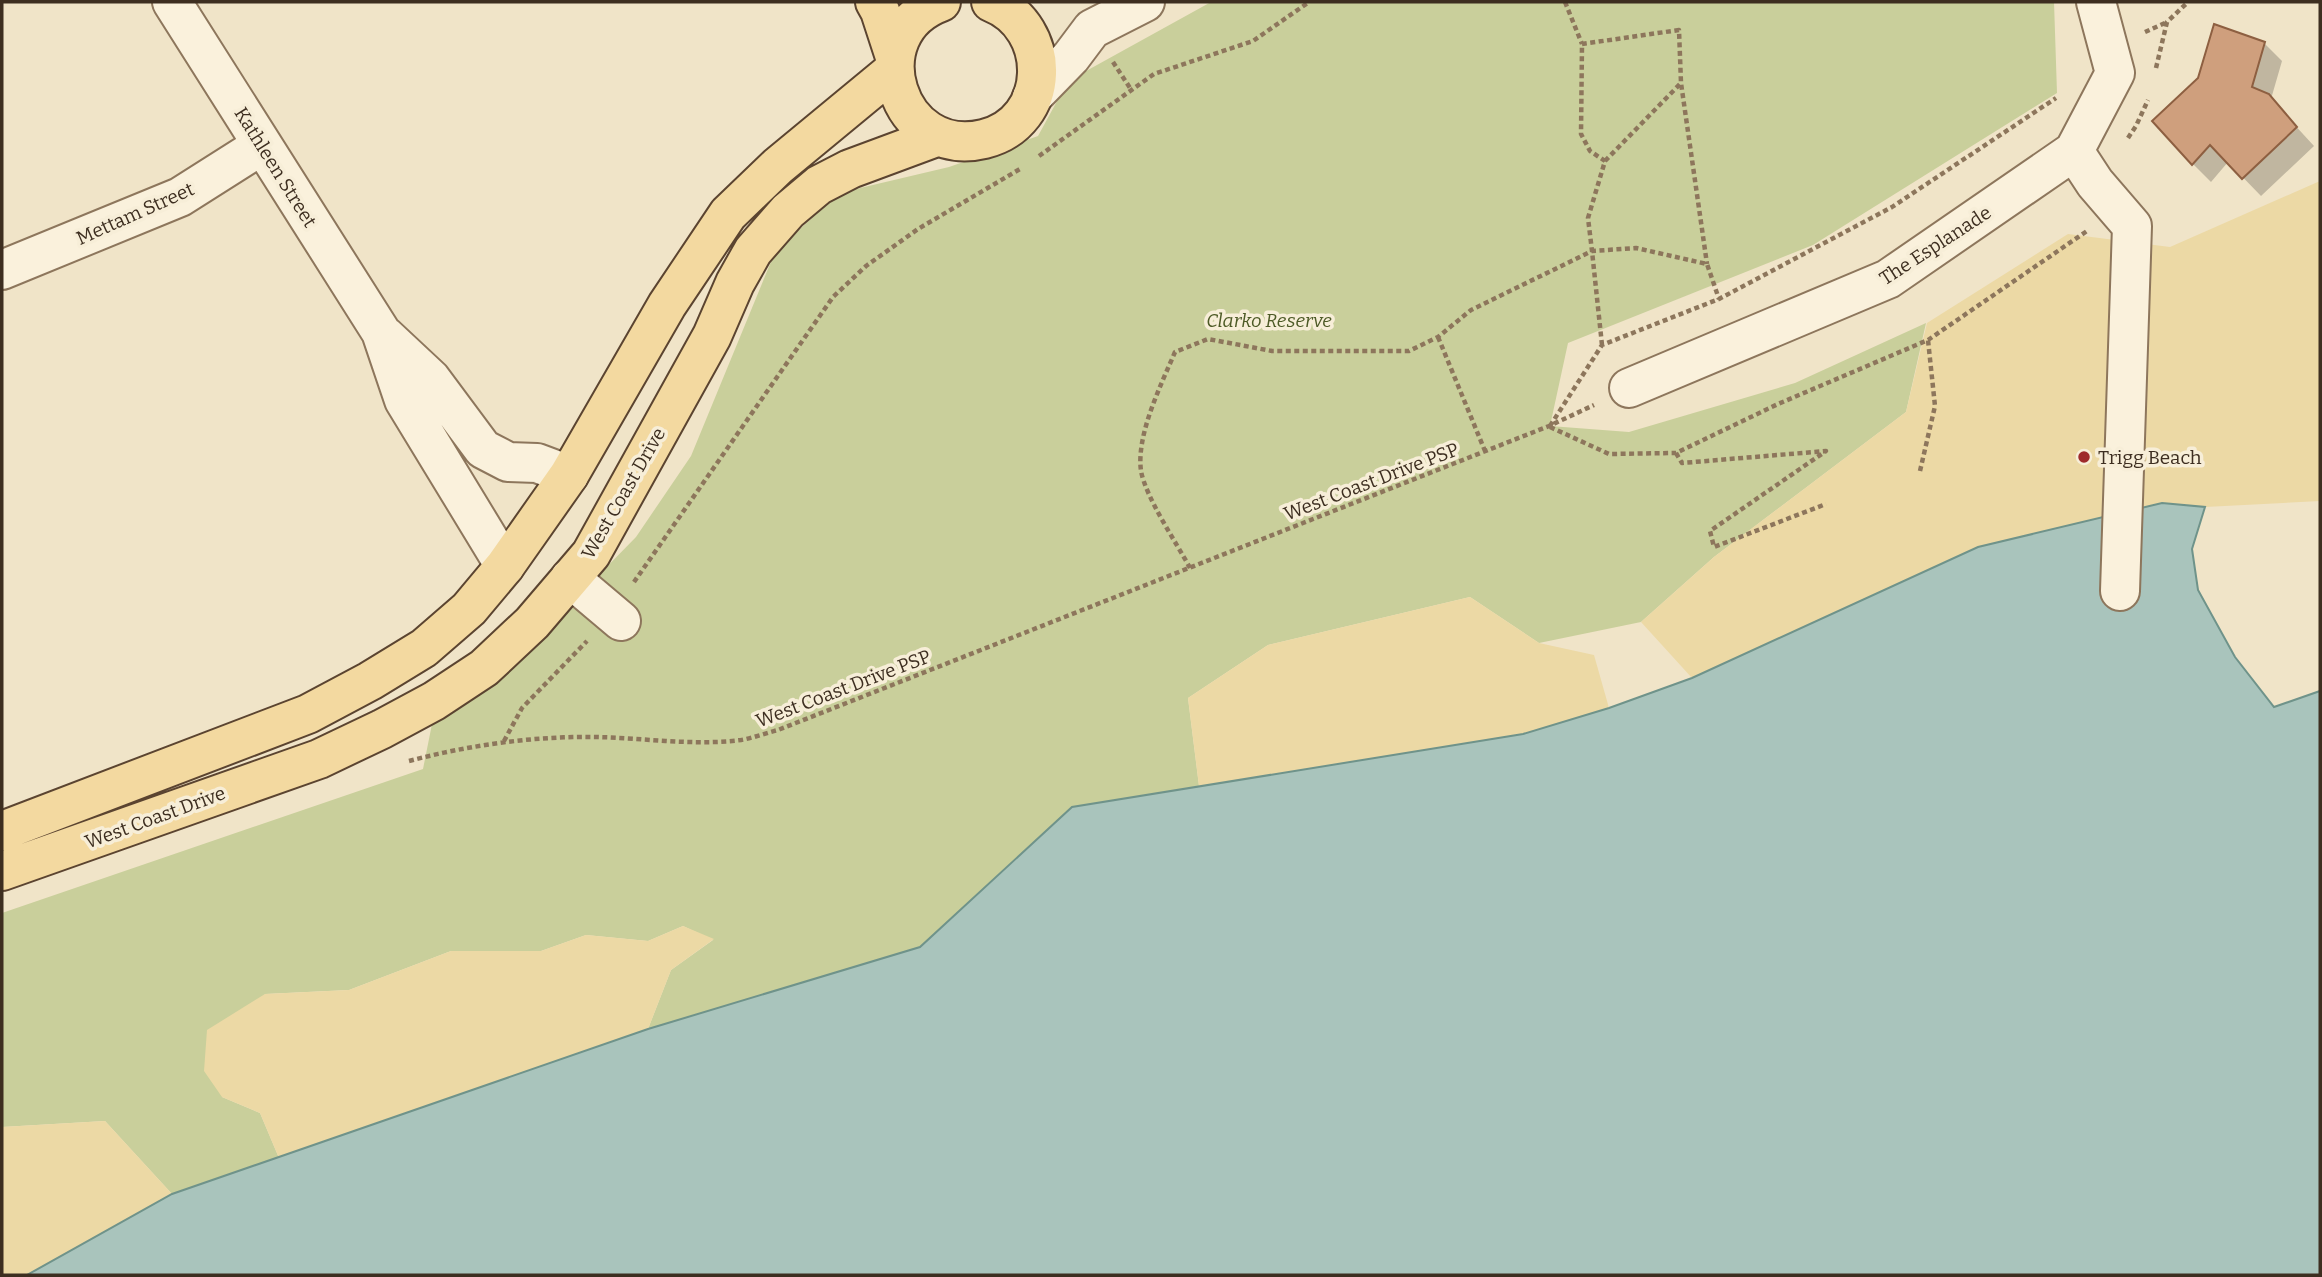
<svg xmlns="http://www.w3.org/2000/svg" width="2322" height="1277" font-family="Bitter,serif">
  <rect width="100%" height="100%" fill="#f0e4c8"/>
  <path fill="#c9cf9b" d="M1211,2H2054L2057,93L1813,245L1568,343L1550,426L1629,432L1795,383L1926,323L1906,412L1714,557L1641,622L1539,643L1470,597L1268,645L1188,698L1199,786L1072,807L920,947L648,1029L671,970L713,940L683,926L648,941L586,935L541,951H451L349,990L265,994L222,1097L260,1113L279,1158L172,1194L105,1121L2,1127V913L423,769L432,724L501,675L636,537L691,456L775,252L839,193L949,167L1038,136L1068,81Z"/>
  <path fill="#ecd9a5" d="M2320,181V501L2205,507L2162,503L1978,547L1692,678L1641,622L1714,557L1906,412L1927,323L2068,234L2170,247Z
    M1470,597L1539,643L1594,655L1609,708L1523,734L1199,786L1188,698L1268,645Z
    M683,926L714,939L671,970L648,1029L279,1158L260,1113L222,1097L204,1071L207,1030L265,994L349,990L451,951H541L586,935L648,941Z
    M105,1121L172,1194L27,1275H2V1127Z"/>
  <path fill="#a9c4bc" stroke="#6f938a" stroke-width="2" d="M2162,503L2205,507L2192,549L2198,590L2235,657L2274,707L2320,691V1275H27L172,1194L648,1029L920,947L1072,807L1523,734L1609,708L1692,678L1978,547Z"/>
  <path fill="#0003" d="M2264,43L2282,61L2271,99L2314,146L2261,196L2228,162L2211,182L2193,164Z"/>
  <path fill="#cf9f7d" stroke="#8d5f41" stroke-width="2" d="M2214,24L2265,42L2252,87L2269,94L2297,127L2242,179L2210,145L2192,165L2152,121L2198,78Z"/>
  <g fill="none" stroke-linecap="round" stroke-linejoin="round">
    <defs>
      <path id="minor" d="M172,2L381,332L404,400L505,566
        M1032,97L1071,57L1092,29L1145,2
        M2074,151L2095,183L2132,226L2120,591
        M2,270L180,197L262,145
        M385,336L431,379L483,449L508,462L537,463L569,475
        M1629,388L1888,279L2074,151L2115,73L2096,2
        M570,578L621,621"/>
      <path id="major" d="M875,2L880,11L895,57
        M941,2C857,33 897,160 984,139C1053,122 1054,27 991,2
        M2,831L308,714L370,681L424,648L469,609L505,566L569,475L667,305L728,214L778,166L893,71
        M2,871L319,759L382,729L434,701L484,668L532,623L591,554L712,336L735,283L753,251L788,211L819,185L850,169L939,136"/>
    </defs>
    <use href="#minor" stroke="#8d765c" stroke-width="42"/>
    <use href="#major" stroke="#5b4430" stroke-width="42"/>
    <path stroke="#8d765c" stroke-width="4.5" stroke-dasharray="5 3.5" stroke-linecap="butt" d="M1565,2L1582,44
      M2145,32L2165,23
      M1113,62L1132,91
      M2156,68L2167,22L2188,2
      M2128,138L2136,126L2148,100
      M1039,156L1154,74L1253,41L1309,2
      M1605,161L1681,83
      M1438,337L1485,451
      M1602,345L1592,251L1636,248L1707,264L1719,299
      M1550,426L1602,345L1719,299L1892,207L2056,98
      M1550,427L1609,454L1676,453L1778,404L1928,340L2087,231
      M1676,453L1682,463L1826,451L1710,531L1714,547L1826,504
      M1920,471L1935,406L1928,340
      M1190,568C1176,542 1146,498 1141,471C1136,435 1161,385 1175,352L1208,339L1272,351H1409L1438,337L1471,310L1592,251L1588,218L1605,161L1590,151L1581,134L1582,44L1679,30L1681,83L1707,264
      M634,582L833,297L866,266L918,229L1020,169
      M504,741L522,708L587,641
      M409,761C470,745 533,736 596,737C643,738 694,746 741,740C753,738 766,733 778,730L1549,426L1594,405"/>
    <use href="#minor" stroke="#faf1dc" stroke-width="38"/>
    <use href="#major" stroke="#f3d9a0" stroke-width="38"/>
  </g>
  <circle fill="#9e2a2b" stroke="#f7eed8" stroke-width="2.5" cx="2084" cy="457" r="7"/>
  <g text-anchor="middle" stroke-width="7" stroke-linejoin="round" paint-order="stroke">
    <g font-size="19" fill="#3d2e20" stroke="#f7eed8">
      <text transform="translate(276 167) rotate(58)" y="7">Kathleen Street</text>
      <text transform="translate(135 213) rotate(-24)" y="7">Mettam Street</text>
      <text transform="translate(1935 245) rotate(-33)" y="7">The Esplanade</text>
      <text transform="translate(1371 481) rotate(-21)" y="7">West Coast Drive PSP</text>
      <text transform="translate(623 493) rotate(-60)" y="7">West Coast Drive</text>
      <text transform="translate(843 688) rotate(-21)" y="7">West Coast Drive PSP</text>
      <text transform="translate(155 817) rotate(-20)" y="7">West Coast Drive</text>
    </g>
    <g font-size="19" font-style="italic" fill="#4d5a26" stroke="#f7eed8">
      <text x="1269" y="327">Clarko Reserve</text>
    </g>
    <g font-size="19" fill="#3d2e20" stroke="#f7eed8" text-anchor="start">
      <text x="2098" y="464">Trigg Beach</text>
    </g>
  </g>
  <rect width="2322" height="1277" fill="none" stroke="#3d2e20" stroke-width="7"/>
</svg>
